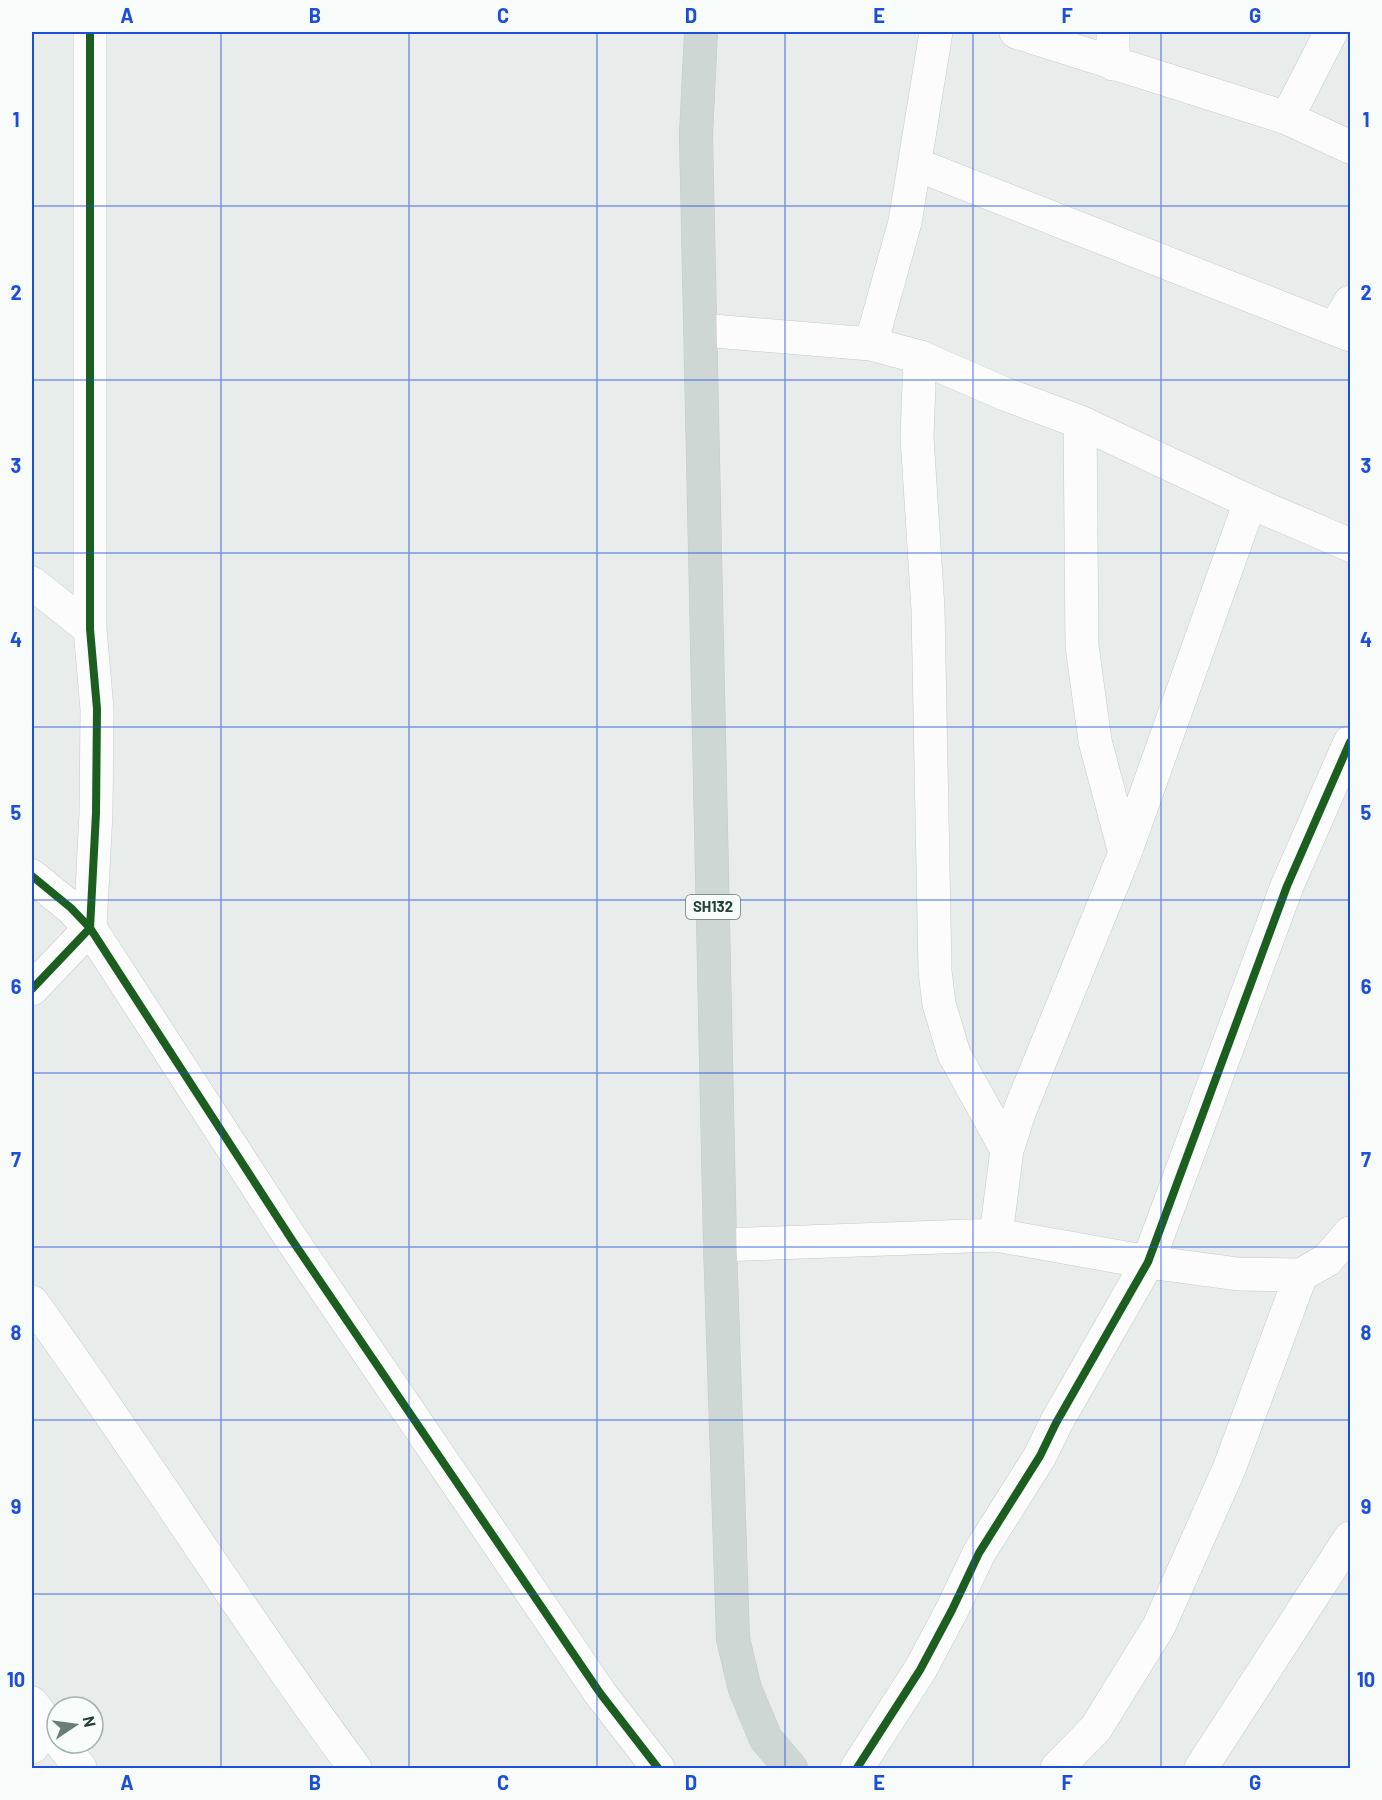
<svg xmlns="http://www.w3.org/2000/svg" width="1382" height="1800" font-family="Barlow,sans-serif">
  <rect width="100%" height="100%" fill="#e8edeb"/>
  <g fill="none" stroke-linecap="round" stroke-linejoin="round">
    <defs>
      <path id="street" d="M1016,32L1287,118L1350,147
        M1113,64V32
        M1287,118L1331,32
        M915,164L1350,335
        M1335,328L1350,302
        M701,330L871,344L920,357L1005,394L1080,422L1250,502L1350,545
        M871,344L905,222L936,32
        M920,357L917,437L928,609L935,971L939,1004L954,1054L1007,1150
        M1080,422L1082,646L1095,741L1125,853
        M32,583L90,629
        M32,876L71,908L90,928L292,1240L600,1693L658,1768
        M32,989L90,928L96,813L97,709L90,629V32
        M996,1235L1007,1150L1020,1110L1125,853L1250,502
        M720,1245L996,1235L1148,1262L1238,1274L1301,1275L1327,1260L1350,1233
        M32,1302C143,1455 242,1616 355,1768
        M32,1703L57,1737
        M61,1743L80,1768
        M32,1747L49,1726
        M857,1768L920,1670L952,1610L979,1553L1040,1456L1056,1423L1148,1262L1287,886L1350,742
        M1057,1768L1096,1728L1159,1626L1229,1469L1301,1275
        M1201,1768L1350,1538"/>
      <path id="primary" d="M701,32L696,135L720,1245L733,1639L745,1689L766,1739L791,1768"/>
    </defs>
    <use href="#street" stroke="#c5cac8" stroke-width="34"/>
    <use href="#primary" stroke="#c3ccc9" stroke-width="34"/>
    <use href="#street" stroke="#fcfcfc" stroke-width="33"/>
    <use href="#primary" stroke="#cfd7d5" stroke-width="33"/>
    <defs>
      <path id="cycleway" d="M32,876L71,908L90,928L292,1240L600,1693L658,1768
        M32,989L90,928L96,813L97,709L90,629V32
        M857,1768L920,1670L952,1610L979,1553L1040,1456L1056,1423L1148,1262L1287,886L1350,742"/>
    </defs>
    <use href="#cycleway" stroke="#f7fbf9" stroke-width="11"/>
    <use href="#cycleway" stroke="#1b5e20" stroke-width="8"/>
  </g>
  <path fill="none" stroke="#1d4ed8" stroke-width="1.5" stroke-opacity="0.55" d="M221,32V1768M409,32V1768M597,32V1768M785,32V1768M973,32V1768M1161,32V1768M32,206H1350M32,380H1350M32,553H1350M32,727H1350M32,900H1350M32,1073H1350M32,1247H1350M32,1420H1350M32,1594H1350"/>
  <g text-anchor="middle" stroke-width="5" stroke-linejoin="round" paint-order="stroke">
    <rect fill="#f7fbf9" stroke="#637a73" stroke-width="1.5" x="686" y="895" width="54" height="24" rx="4.5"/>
    <g font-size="15" font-weight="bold" fill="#24423a">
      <text x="713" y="912">SH132</text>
    </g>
  </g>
  <rect width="1382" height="1800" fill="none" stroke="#f7fbf9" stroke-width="66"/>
  <g transform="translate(75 1725) rotate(77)"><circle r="28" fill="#f7fbf9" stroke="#a3b1ad" stroke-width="1.5"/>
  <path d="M0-4.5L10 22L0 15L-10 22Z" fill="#697e78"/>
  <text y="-9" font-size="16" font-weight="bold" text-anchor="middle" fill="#24423a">N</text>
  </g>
  <rect x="33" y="33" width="1316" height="1734" fill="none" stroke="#1d4ed8" stroke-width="2"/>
  <g font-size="20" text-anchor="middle" font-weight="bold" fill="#1d4ed8">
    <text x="127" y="23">A</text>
    <text x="315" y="23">B</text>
    <text x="503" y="23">C</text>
    <text x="691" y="23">D</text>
    <text x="879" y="23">E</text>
    <text x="1067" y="23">F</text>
    <text x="1255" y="23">G</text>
    <text x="16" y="127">1</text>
    <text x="1366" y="127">1</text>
    <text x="16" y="300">2</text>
    <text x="1366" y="300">2</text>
    <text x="16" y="473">3</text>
    <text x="1366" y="473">3</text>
    <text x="16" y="647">4</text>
    <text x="1366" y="647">4</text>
    <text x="16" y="820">5</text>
    <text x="1366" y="820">5</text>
    <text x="16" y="994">6</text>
    <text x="1366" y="994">6</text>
    <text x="16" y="1167">7</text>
    <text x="1366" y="1167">7</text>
    <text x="16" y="1340">8</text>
    <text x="1366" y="1340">8</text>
    <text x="16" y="1514">9</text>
    <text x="1366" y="1514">9</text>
    <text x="16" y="1687">10</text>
    <text x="1366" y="1687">10</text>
    <text x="127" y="1790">A</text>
    <text x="315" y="1790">B</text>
    <text x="503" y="1790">C</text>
    <text x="691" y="1790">D</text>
    <text x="879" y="1790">E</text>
    <text x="1067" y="1790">F</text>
    <text x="1255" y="1790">G</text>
  </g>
</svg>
